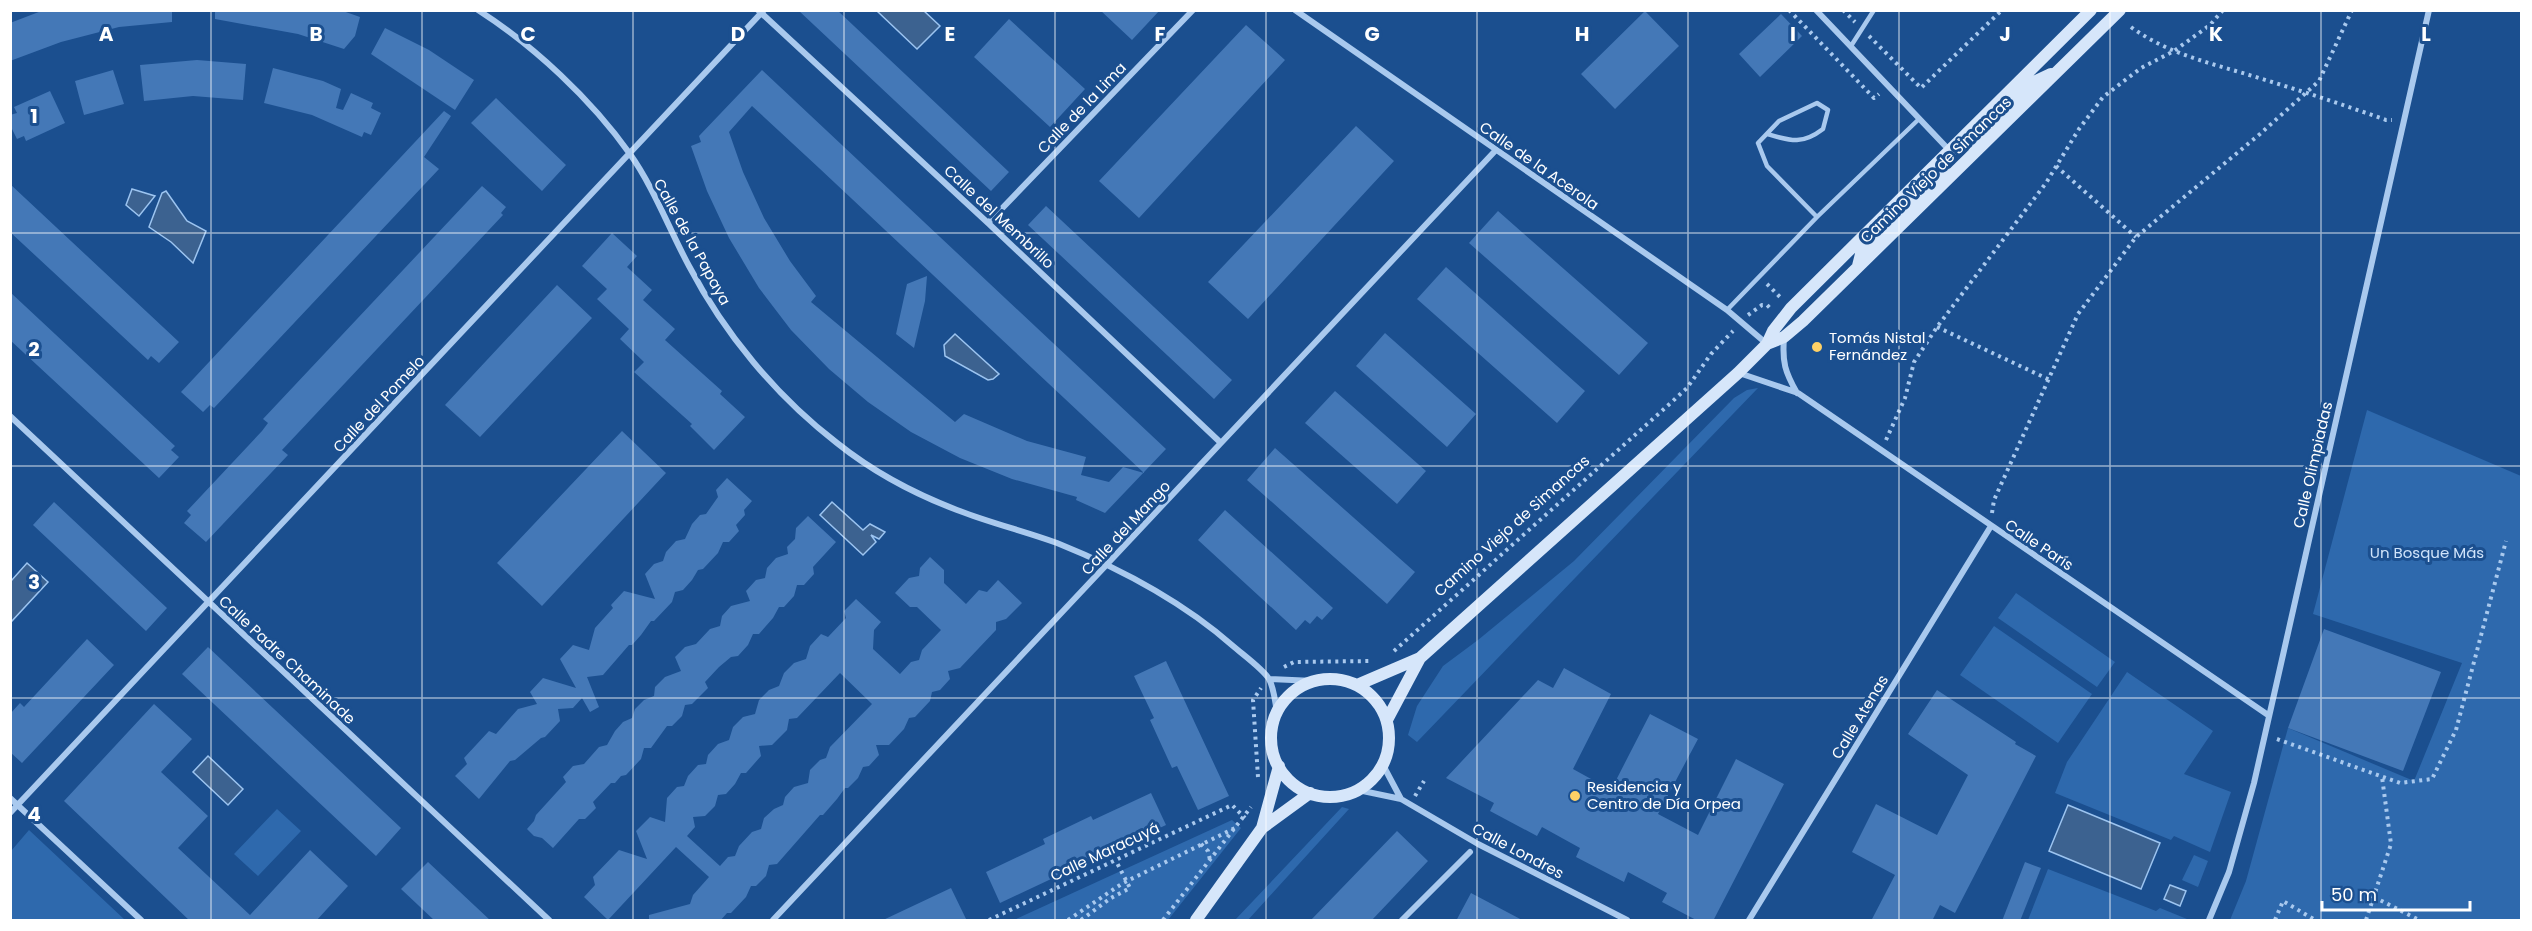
<svg xmlns="http://www.w3.org/2000/svg" width="2532" height="931" font-family="Poppins,sans-serif">
  <rect width="100%" height="100%" fill="#1b4f8f"/>
  <path fill="#2e69ad" d="M1758,388L1417,742L1408,735L1417,706L1443,666L1478,640L1574,561L1734,398L1747,390Z
    M2367,410L2521,476V920H2230L2246,881L2288,728L2414,781L2462,663L2313,614Z
    M2016,593L2115,662L2097,687L1998,618Z
    M1994,626L2092,694L2058,743L1960,675Z
    M2127,672L2213,731L2184,774L2231,792L2210,852L2174,836L2171,840L2055,793L2067,762Z
    M1342,807L1349,809L1248,920H1235Z
    M277,809L301,831L258,876L234,854Z
    M1232,820L1241,828L1168,920H1014Z
    M29,830L125,920H11V851Z
    M2194,855L2208,861L2198,887L2182,880Z
    M2048,869L2156,911L2160,908L2187,919L2186,920H2028Z"/>
  <path fill="#3c6290" stroke="#9cc4f0" stroke-width="1.5" d="M877,11H924L940,26L917,49Z
    M132,189L155,196L139,216L126,205Z
    M166,191L187,221L206,231L193,263L171,242L149,227L162,193Z
    M955,334L999,374L993,379L988,380L945,356L944,345Z
    M832,502L863,530L870,524L885,532L879,539L871,535L876,542L863,555L820,515Z
    M27,563L48,582L11,622V581Z
    M208,756L243,789L228,805L193,772Z
    M2068,805L2160,843L2141,889L2049,851Z
    M2170,885L2186,891L2180,906L2164,899Z"/>
  <path fill="#4478b7" fill-rule="evenodd" d="M44,10H172V22L119,27L61,42L10,61V23Z
    M215,10H340L360,17L355,36L344,49L298,34L215,19Z
    M798,10H837L1009,172L991,191Z
    M1100,10H1160L1132,40Z
    M1645,11L1679,46L1615,109L1581,74Z
    M1781,14L1802,36L1760,77L1739,54Z
    M1009,19L1085,89L1050,127L974,57Z
    M1246,25L1285,60L1139,218L1099,181Z
    M385,28L429,50L474,80L455,110L371,54Z
    M197,60L246,64L243,100L193,96L144,101L140,65Z
    M273,68L323,81L341,89L336,108L343,110L351,93L373,103L371,108L381,113L371,135L364,132L362,137L312,115L264,103Z
    M113,70L124,104L84,115L75,81Z
    M762,70L1166,449L1105,513L1076,500L1077,497L1012,479L960,458L911,432L868,402L829,369L791,330L759,288L729,238L707,191L691,146L701,142L699,136ZM752,106L819,168L1144,473L1123,467L1109,482L1081,475L1086,457L1027,441L964,414L955,422L811,302L816,296L790,261L764,218L743,172L729,132Z
    M50,91L65,123L26,141L24,136L17,139L10,125V115L17,113L14,107Z
    M496,98L566,165L542,191L471,123Z
    M444,111L451,116L424,157L439,169L214,408L210,405L203,412L181,392Z
    M1356,126L1394,161L1248,319L1208,282Z
    M10,184L179,342L159,363L151,356L148,360L10,232Z
    M482,186L506,207L501,213L503,215L282,450L288,455L206,542L184,523L191,515L187,511L262,431L268,423L263,419Z
    M1046,206L1232,380L1214,399L1028,225Z
    M1498,211L1648,343L1619,375L1469,243Z
    M612,233L637,256L627,267L652,290L643,300L675,329L665,340L722,391L720,394L745,417L714,450L690,426L692,424L634,372L644,362L620,339L629,329L597,299L607,289L582,266Z
    M1446,267L1585,391L1557,423L1417,299Z
    M927,276L925,301L914,348L896,334L907,284Z
    M557,285L592,318L480,437L445,405Z
    M10,292L175,446L171,450L179,457L159,478L10,340Z
    M1385,333L1476,414L1447,447L1356,366Z
    M1335,391L1426,471L1397,504L1305,423Z
    M622,431L666,473L542,606L497,563Z
    M1275,448L1415,572L1387,604L1247,480Z
    M727,478L752,501L744,510L745,515L736,525L739,531L729,542H723L718,553L703,569L698,570L692,580L683,590L675,592L672,602L654,621H651L641,635L632,645H629L603,675L587,677L599,707L590,712L582,698L573,708L558,709L560,721L545,737L541,738L515,760L510,761L479,799L455,776L467,764L464,758L489,731L496,734L518,709L537,704L530,692L543,678L576,688L560,659L573,645L589,650L595,628L613,608L611,605L624,591L655,599L645,574L654,564L663,561L666,552L676,541L685,539L692,524L700,515L706,514L718,497L716,490Z
    M54,502L167,608L146,631L33,525Z
    M1225,510L1333,608L1322,620L1317,616L1310,624L1305,620L1296,630L1198,540Z
    M808,516L836,542L813,567L814,574L804,585H797L794,596L784,607H779L773,618L759,634H753L748,645L738,656L731,657L719,667L705,682L708,688L692,704L685,705L682,716L672,726H667L651,748H644L641,759L626,775L621,776L615,783H611L593,802L596,808L585,819H579L553,848L542,838L534,836L527,829L534,821L536,815L566,782L563,777L573,766L584,764L599,747L607,745L615,731L623,722L632,718L635,709L644,700L654,696L655,687L665,677L681,671L675,657L685,647L696,644L710,629L720,626L722,616L731,606L750,601L746,591L756,580L765,578L767,568L776,558L788,554L787,547L795,539L796,528Z
    M930,557L944,570V583L966,604L979,590L987,592L998,580L1022,603L1006,619L996,622V630L960,668L948,671L950,679L940,690L932,692L930,701L915,717L909,718L904,729L889,745H876L879,755L869,766L863,767L858,778L848,788H845L837,799L823,815H820L777,864L769,865L766,876L756,886H751L746,897L731,913H727L720,921H649V915L690,904L693,895L709,877L676,847L608,920L584,897L595,885L593,877L619,850L647,859L636,831L650,817L665,822L667,798L677,787L684,786L688,776L698,765L706,764L708,755L718,744L729,740L733,727L743,717L755,714L759,700L769,690L779,686L784,673L794,663L806,659L810,646L821,634L828,637L846,618L844,611L856,599L881,622L874,630L873,649L900,674L911,662L919,660L922,650L941,630L917,607H910L895,593L909,578L919,576L920,568ZM840,673L872,704L830,747L826,758L820,760L810,770L808,783L794,787L785,797L783,805L774,809L764,818L761,829L752,832L739,846L735,856L728,857L720,866L687,836L695,827L693,817L705,816L715,806L718,795L726,794L735,784L741,773H746L761,756L759,746L772,745L787,730L789,719L797,718Z
    M2324,629L2441,672L2403,771L2288,728Z
    M87,639L114,665L22,763L10,752V714L20,703L24,707Z
    M208,647L401,828L376,856L182,674Z
    M1166,661L1229,796L1198,810L1177,766L1172,768L1150,720L1154,718L1134,676Z
    M1564,668L1611,694L1573,769L1611,790L1650,714L1698,739L1658,814L1698,835L1736,759L1784,784L1713,921H1698L1662,902L1667,893L1628,872L1624,882L1576,857L1580,848L1542,827L1537,836L1490,811L1494,803L1446,778L1538,680L1553,688Z
    M1937,690L2016,742L2015,744L2036,756L1955,913L1940,905L1932,921H1871L1895,875L1852,852L1876,804L1937,835L1968,775L1908,734Z
    M154,704L192,739L161,772L208,816L178,848L250,915L310,850L348,886L316,921H190L64,801Z
    M1151,793L1166,825L1000,903L986,872L1045,844L1043,839L1091,816L1093,820Z
    M1397,831L1428,861L1371,921H1310Z
    M428,862L491,921H435L401,889Z
    M2025,862L2041,868L2020,921H2002Z
    M951,888L967,921H881Z
    M1471,893L1524,921H1456Z"/>
  <g fill="none" stroke-linecap="round" stroke-linejoin="round">
    <path stroke="#a9c9ee" stroke-width="4" stroke-dasharray="3 4.5" stroke-linecap="butt" d="M1789,10L1874,98L1879,94
      M1843,10L1855,22
      M2131,27C2169,55 2215,64 2259,78C2302,91 2344,105 2386,120H2392
      M1869,36L1921,88L2002,10
      M2056,166L2136,237
      M1767,284L1781,298
      M1748,315L1762,305H1767L1771,309
      M1937,327L2050,380
      M1886,440L1905,398L1914,362L1937,327L2046,183L2079,129L2103,97L2141,68L2174,51L2210,25L2223,10
      M1992,513L1994,500L2078,314L2136,237L2260,134L2319,81L2352,10
      M1394,651L1675,399L1687,388L1711,354L1733,331
      M1284,667L1294,662L1372,661
      M2277,739L2400,783L2432,779L2456,730L2506,541
      M1258,777L1253,700L1261,688
      M1415,796L1424,781
      M1201,844L1208,851L1210,860
      M2374,897L2419,920
      M989,920L1232,805L1245,818
      M1068,920L1123,883L1235,828
      M1081,920L1111,898L1130,888L1116,861
      M1163,920L1251,807
      M2275,920L2283,901L2315,920
      M2366,920L2391,844L2382,777"/>
    <path stroke="#a9c9ee" stroke-width="4.5" d="M1851,46L1874,10
      M1767,134C1791,141 1802,145 1823,129L1828,110L1817,103L1779,121L1758,143L1767,166L1817,217
      M1727,310L1817,217L1919,119"/>
    <path stroke="#a9c9ee" stroke-width="6" d="M478,10C534,46 591,99 630,154C654,188 669,229 689,266C724,333 776,396 837,443C872,471 915,494 957,510C990,523 1024,531 1057,543C1119,568 1182,601 1233,646C1242,654 1263,669 1269,679C1274,688 1275,702 1277,712
      M758,10L988,223L1221,443
      M1295,10L1727,310L1767,344
      M1816,10L1950,151
      M988,223L1193,10
      M1784,338C1782,362 1785,372 1797,393
      M1739,373L1798,393L2268,715
      M10,416L549,920
      M1269,679L1314,681
      M1383,765L1401,799
      M1358,790L1401,799L1478,844L1627,920
      M10,798L141,920
      M10,813L764,10
      M773,920L1495,151
      M1402,920L1470,852
      M1749,920L1991,526
      M2209,920L2229,872L2254,783L2429,10"/>
    <path stroke="#d6e6fa" stroke-width="12" d="M1858,266L1862,250L1942,171L1950,151L1969,143L2034,82L2051,74
      M1767,344L1784,337L1803,321L2120,10
      M1271 738a59 59 0 1 1 118 0a59 59 0 1 1-118 0Z
      M1357,685L1420,658L1738,373L1767,344L1773,331L1791,308L2091,10
      M1387,720L1420,658
      M1262,828L1279,766
      M1196,920L1262,828L1310,793"/>
  </g>
  <path fill="none" stroke="#fff" stroke-width="1.5" stroke-opacity="0.55" d="M211,10V920M422,10V920M633,10V920M844,10V920M1055,10V920M1266,10V920M1477,10V920M1688,10V920M1899,10V920M2110,10V920M2321,10V920M10,233H2522M10,466H2522M10,698H2522"/>
  <g fill="#ffd166" stroke="#1b4f8f" stroke-width="2">
    <circle cx="1817" cy="347" r="6"/>
    <circle cx="1575" cy="796" r="6"/>
  </g>
  <g text-anchor="middle" stroke-width="6" stroke-linejoin="round" paint-order="stroke">
    <g font-size="15" fill="#fff" stroke="#1b4f8f">
      <text transform="translate(1082 108) rotate(-46)" y="5">Calle de la Lima</text>
      <text transform="translate(1539 166) rotate(35)" y="5">Calle de la Acerola</text>
      <text transform="translate(1936 170) rotate(-44)" y="5">Camino Viejo de Simancas</text>
      <text transform="translate(999 217) rotate(43)" y="5">Calle del Membrillo</text>
      <text transform="translate(692 242) rotate(61)" y="5">Calle de la Papaya</text>
      <text transform="translate(379 404) rotate(-47)" y="5">Calle del Pomelo</text>
      <text transform="translate(2313 465) rotate(-77)" y="5">Calle Olimpiadas</text>
      <text transform="translate(1512 526) rotate(-42)" y="5">Camino Viejo de Simancas</text>
      <text transform="translate(1126 528) rotate(-47)" y="5">Calle del Mango</text>
      <text transform="translate(2039 545) rotate(34)" y="5">Calle París</text>
      <text transform="translate(287 660) rotate(43)" y="5">Calle Padre Chaminade</text>
      <text transform="translate(1860 717) rotate(-59)" y="5">Calle Atenas</text>
      <text transform="translate(1518 851) rotate(28)" y="5">Calle Londres</text>
      <text transform="translate(1105 852) rotate(-25)" y="5">Calle Maracuyá</text>
    </g>
    <g font-size="15" fill="#fff" stroke="#1b4f8f" text-anchor="start">
      <text x="1829" y="343">Tomás Nistal<tspan x="1829" dy="17">Fernández</tspan></text>
      <text x="1587" y="792">Residencia y<tspan x="1587" dy="17">Centro de Día Orpea</tspan></text>
    </g>
    <g font-size="15" fill="#cfe3fa" stroke="#1b4f8f">
      <text x="2427" y="558">Un Bosque Más</text>
    </g>
  </g>
  <g font-size="20" text-anchor="middle" font-weight="bold" fill="#fff" stroke="#1b4f8f" stroke-width="6" stroke-linejoin="round" paint-order="stroke">
    <text x="106" y="41">A</text>
    <text x="316" y="41">B</text>
    <text x="528" y="41">C</text>
    <text x="738" y="41">D</text>
    <text x="950" y="41">E</text>
    <text x="1160" y="41">F</text>
    <text x="1372" y="41">G</text>
    <text x="1582" y="41">H</text>
    <text x="1793" y="41">I</text>
    <text x="2005" y="41">J</text>
    <text x="2216" y="41">K</text>
    <text x="2426" y="41">L</text>
    <text x="34" y="123">1</text>
    <text x="34" y="356">2</text>
    <text x="34" y="589">3</text>
    <text x="34" y="821">4</text>
  </g>
  <rect width="2532" height="931" fill="none" stroke="#ffffff" stroke-width="24"/>
  <path d="M2322 901v9h148v-9" fill="none" stroke="#ffffff" stroke-width="3"/>
  <text x="2331" y="901" font-size="18" fill="#ffffff" stroke="#1b4f8f" stroke-width="4.5" paint-order="stroke">50 m</text>
</svg>
